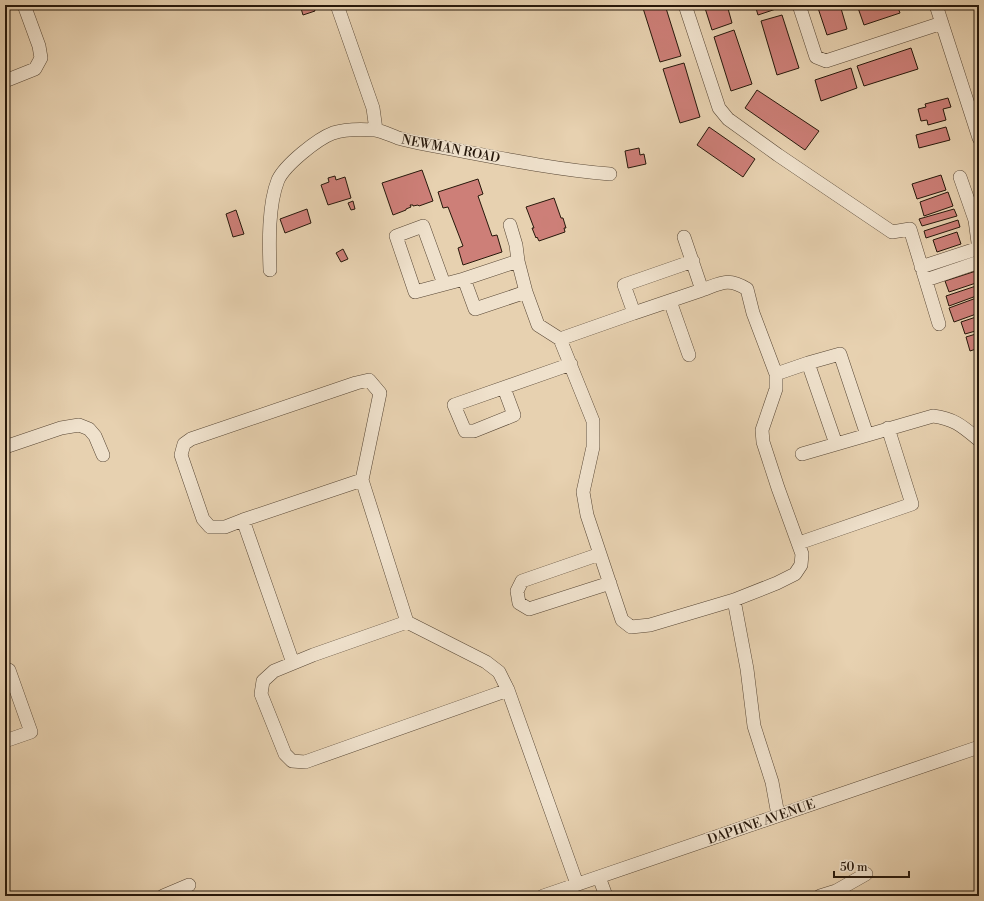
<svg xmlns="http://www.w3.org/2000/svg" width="984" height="901" font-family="'Libre Bodoni',serif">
  <rect width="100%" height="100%" fill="#e7d1b0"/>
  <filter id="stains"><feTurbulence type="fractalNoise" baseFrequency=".005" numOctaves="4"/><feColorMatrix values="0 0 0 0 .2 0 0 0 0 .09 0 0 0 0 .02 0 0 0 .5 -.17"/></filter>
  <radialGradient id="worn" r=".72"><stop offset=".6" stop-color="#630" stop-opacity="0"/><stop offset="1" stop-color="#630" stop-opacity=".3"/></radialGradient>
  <path fill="#cd7f78" stroke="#27180b" d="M300,5H313L315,11L303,15Z
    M642,5H665L681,56L660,62Z
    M704,5H727L732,23L712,30Z
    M755,5H779V8L758,15Z
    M817,5H840L847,29L827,35Z
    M857,5H897L900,13L864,25Z
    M782,15L799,68L777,75L761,21Z
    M734,30L752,84L731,91L714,37Z
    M911,48L918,69L864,86L857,66Z
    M684,63L700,117L680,123L663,69Z
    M851,68L857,88L821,101L815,80Z
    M757,90L819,131L805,150L745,108Z
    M948,98L951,107L943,109L946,120L928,125L927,120L921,121L918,109L926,107L925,104Z
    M709,127L755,159L743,177L697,145Z
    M946,127L950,140L919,148L916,135Z
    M639,148L640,155L644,154L646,164L628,168L625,151Z
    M422,170L433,201L419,206L418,205L413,206V205H410L411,207L406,209V210L393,215L382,183Z
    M941,175L946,190L917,199L912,184Z
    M335,176L336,180L345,177L351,198L328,205L321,185L329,182L328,178Z
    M478,179L483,194L478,196L492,236L497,235L502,252L463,265L458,248L463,246L448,207L443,208L438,192Z
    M948,192L953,206L924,216L920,202Z
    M554,198L561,218H563L566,228H564L565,232L539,241L537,237L536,238L532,228H534L526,207Z
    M353,201L355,209L351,210L348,203Z
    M307,209L311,223L285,233L280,219Z
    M954,209L957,216L922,226L919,219Z
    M236,210L244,234L233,237L226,214Z
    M958,220L960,227L926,238L924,231Z
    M957,232L961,244L937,252L933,240Z
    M343,249L348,259L341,262L336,253Z
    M976,271L979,282L949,292L945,281Z
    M979,285V295L949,306L946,296Z
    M979,297V313L954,322L949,308Z
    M979,316V330L965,334L961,322Z
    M979,333V348L970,351L966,337Z"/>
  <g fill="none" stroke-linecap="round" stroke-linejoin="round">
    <defs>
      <path id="minor" d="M337,5L373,108L376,130
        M685,5L719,108L728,119L778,155L892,232L910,229L939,324
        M799,5L816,57L826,61L942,23
        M936,5L979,138
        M5,81L35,69L41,58L39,46L24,5
        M960,177L975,220L979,250
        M510,225L516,245L518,261L526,292L538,325L560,339L634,313L624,285L693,261
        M518,261L464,279L475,309L526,292
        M921,267L979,248
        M270,270C269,244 268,205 278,180C285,165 317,139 333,133C345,129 362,129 375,130C382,131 390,135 398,138C408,141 419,143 430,145C490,156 550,169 610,174
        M926,280L979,262
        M444,284L423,226L396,236L415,292L464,279
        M670,301L689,355
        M634,313L702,290
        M560,339L593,421V447L583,492L587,515L622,620L631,627L650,625L734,600L777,583L795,574L801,565L802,554L778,488L763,442L762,430L776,389V374L753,313L747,289C728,277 721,283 702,290L684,237
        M808,363L840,354L867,435
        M776,374L808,363L836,444
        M504,388L514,415L474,431H465L454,405L571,364
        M5,447L61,428L79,425L89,429L95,436L103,455
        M802,454L933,416C955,419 962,426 979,440
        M243,520L362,480
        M799,543L912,504L888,428
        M600,554L522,581L517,591L519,603L529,609L610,583
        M734,600L747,669L754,726L772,782L778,815
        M407,622L313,655L274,671L263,681L261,694L285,754L292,761L305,762L508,690
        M293,663L243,520L225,527H210L203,519L181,455L184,444L191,439L356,383L369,380L380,393L362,480L407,622L486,662L499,672L508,690L577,884
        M5,741L31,732L9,670
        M599,877L606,896
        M163,896L189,885
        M543,896L979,747
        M820,896L836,891L866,874"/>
    </defs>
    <use href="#minor" stroke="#574634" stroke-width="14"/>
    <use href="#minor" stroke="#efe1cc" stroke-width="13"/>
  </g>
  <g text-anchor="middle" stroke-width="3" stroke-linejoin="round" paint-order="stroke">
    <g font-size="13" fill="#27180b" stroke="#efe1cc">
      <text transform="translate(451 148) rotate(11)" y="5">NEWMAN ROAD</text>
      <text transform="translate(761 821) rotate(-19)" y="5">DAPHNE AVENUE</text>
    </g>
  </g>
  <rect width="984" height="901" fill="none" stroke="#e7d1b0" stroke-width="20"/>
  <rect x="6" y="6" width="972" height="889" fill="none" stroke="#27180b" stroke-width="2"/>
  <rect x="10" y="10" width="964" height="881" fill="none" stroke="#27180b"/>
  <path d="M834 871v6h75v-6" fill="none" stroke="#27180b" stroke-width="2"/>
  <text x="840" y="871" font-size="12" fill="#27180b" stroke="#efe1cc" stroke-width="3" paint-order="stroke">50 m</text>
  <rect width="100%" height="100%" filter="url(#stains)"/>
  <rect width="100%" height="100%" fill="url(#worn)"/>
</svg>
